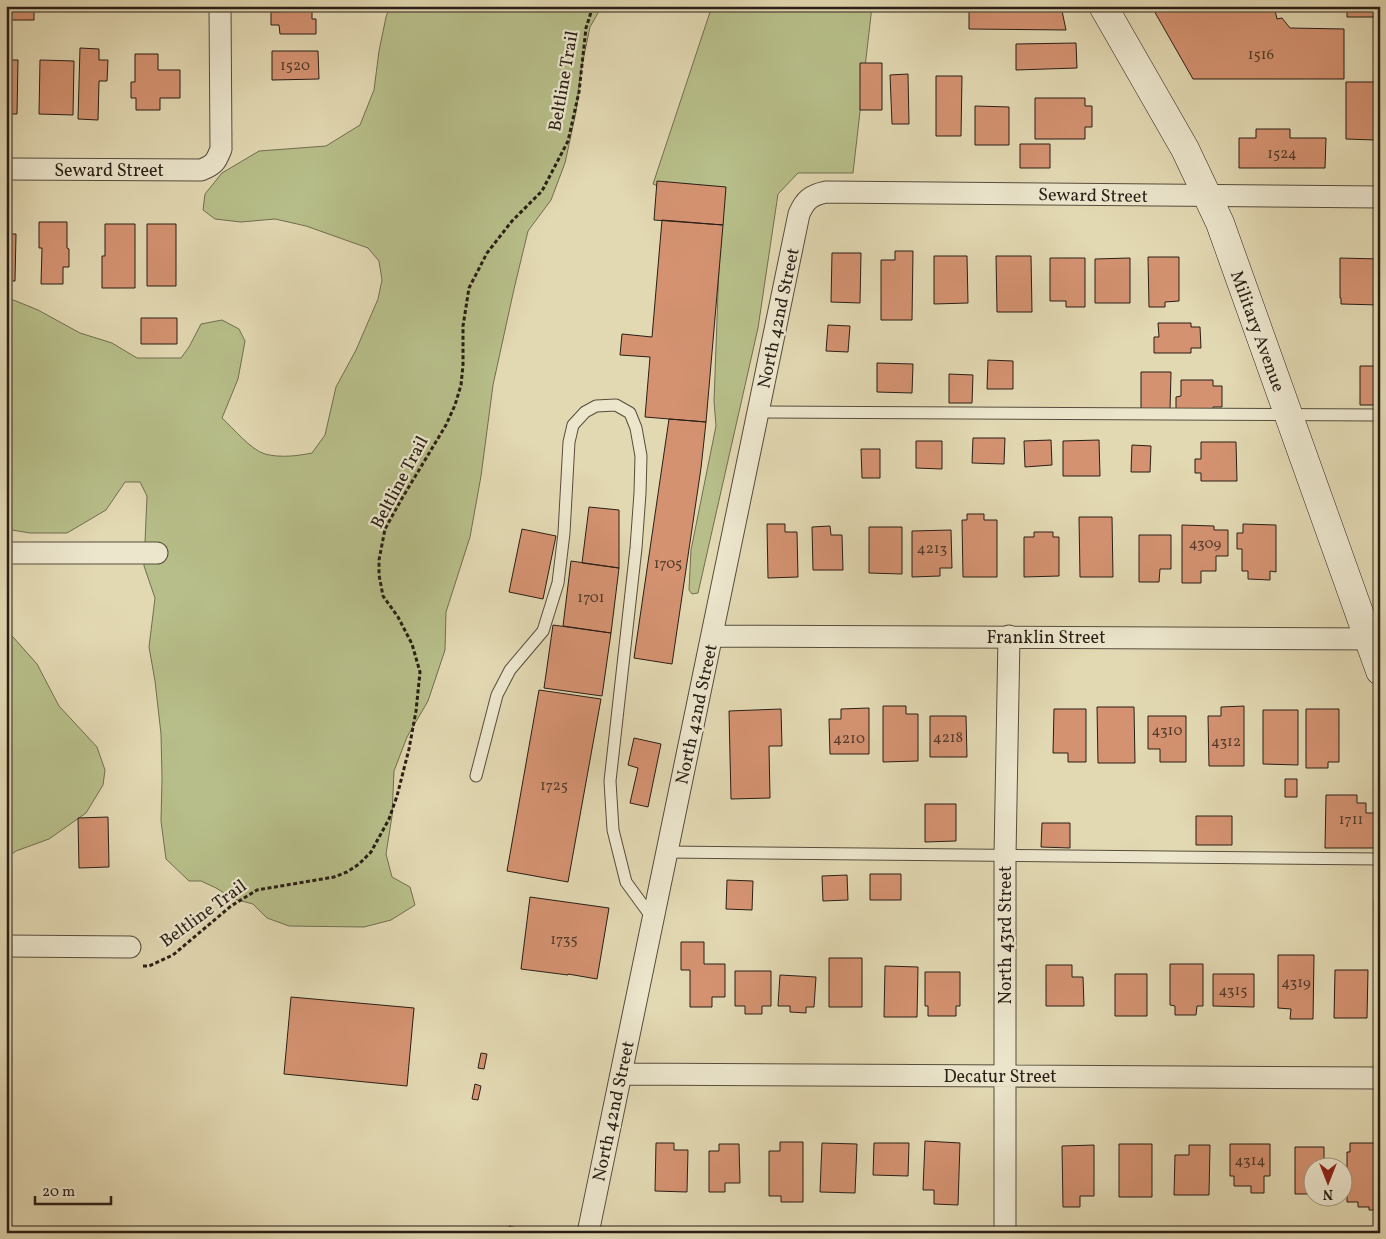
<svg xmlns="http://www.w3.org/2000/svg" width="1386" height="1239" font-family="Vollkorn,serif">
  <rect width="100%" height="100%" fill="#e2d8b2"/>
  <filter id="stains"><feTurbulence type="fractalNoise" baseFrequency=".004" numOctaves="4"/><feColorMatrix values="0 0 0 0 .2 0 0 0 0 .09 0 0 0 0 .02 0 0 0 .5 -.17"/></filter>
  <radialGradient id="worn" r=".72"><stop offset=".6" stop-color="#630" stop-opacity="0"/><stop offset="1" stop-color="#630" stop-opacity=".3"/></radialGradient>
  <path fill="#b7be89" stroke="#706e50" d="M390,6H602L590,27L581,70L576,112L565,163L551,200L528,231L514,289L493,385L481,476L470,537L446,612L445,650L428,701L407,737L394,771L392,816L386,854L392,877L410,887L415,905L391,920L364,927L289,926L267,918L253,904L234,899L216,888L201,881H189L166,859L161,821L162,778L161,734L155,681L149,647L155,598L144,566L147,496L140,482H125L106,510L67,533H30L6,529V297L38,310L80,333L112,343L137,358H181L189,347L201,324L222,320L239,329L245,341L238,379L222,418C233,428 251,450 265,454C280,458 297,456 312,453L325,435L336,387L356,350L378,299L382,280L379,261L368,248L306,226L275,219L241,222L215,219L203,210L205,194L222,173L259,151L326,146L360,125L374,90L379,51L386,17Z
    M712,6H872L853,173H798L778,194L758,328L698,593L692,594L689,590L691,550L716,426L714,401L721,212L653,184Z
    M6,634L13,637L37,664L59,706L97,747L105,770L103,785L86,813L49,839L16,851L6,858Z"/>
  <path fill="#d49271" stroke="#291f16" d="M6,6H34V20H6Z
    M279,6H312V19H316V34H280L279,25H271V12H279Z
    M969,6H1061L1066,30L969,29Z
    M1156,6H1274L1277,19L1282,18L1290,28L1344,29V79H1193L1153,9Z
    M1347,6H1375V17H1347Z
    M1076,43L1077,68L1016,70V44Z
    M80,48L99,49V60H108L107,81H99L98,120L78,119Z
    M6,51H7V60H18L17,114H6Z
    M272,51H318L319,79L272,80Z
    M135,54H158V70H180V98H160V110H136V98H131V82H135Z
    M40,60L74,61L73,115L39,114Z
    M860,63H882V110H860Z
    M908,74L909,124H892L890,75Z
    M936,76H962L961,136H936Z
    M1346,82H1376L1375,140L1346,139Z
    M1035,98H1085V106H1092V127H1085V139H1035Z
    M975,106L1009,107V145H975Z
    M1256,129H1290V138H1326L1325,168H1239V138H1256Z
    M1020,144H1050V168H1020Z
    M657,181L726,187L723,225L654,220Z
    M662,220L723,225L706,422L645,417L650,357L620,355L622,334L652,337Z
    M39,222H67V248L69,249V267H63V284H41L42,248H39Z
    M105,224H135V288H102V256H105Z
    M147,224H176V286H147Z
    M6,234H16L15,281H6Z
    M895,251H913L912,320H881V260H895Z
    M832,253H861L860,303L831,302Z
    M934,256H967L968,303L934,304Z
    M996,256H1031L1032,312H997Z
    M1148,257H1179V301L1165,302V307H1149Z
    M1050,258H1085V307H1066V301H1050Z
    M1130,258V303H1095V259Z
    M1340,258L1380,259V305L1341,304V298H1340Z
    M141,318H177V344H141Z
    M1158,323H1191V327H1200L1201,348H1191V353H1154V337H1159Z
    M828,325L850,326L848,352L826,351Z
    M988,360L1013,361V389H987Z
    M877,363L913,364L912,393L877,392Z
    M1360,366H1380V405H1360Z
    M1141,372H1171L1170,410H1141Z
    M949,374L973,375L972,403H949Z
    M1181,380H1213V386H1222V407H1213V411H1176V397L1181,396Z
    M669,419L706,422L701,468L672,664L634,658Z
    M973,438H1005L1004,464L972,463Z
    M1377,439H1380V483H1376Z
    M1051,440L1052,465L1025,467L1024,441Z
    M1099,440L1100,476H1063V441Z
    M916,441H942V469L916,468Z
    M1201,442H1236L1237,481H1201V473H1195V459H1201Z
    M1132,445L1151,446L1150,472H1131Z
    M861,449H880V478H862Z
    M589,507L619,510V568L582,563Z
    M967,514H984V520H997V577H963L962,520H967Z
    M1079,517H1112L1113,577H1080Z
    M767,524H785V532H797L798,577L768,578Z
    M1243,524L1276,525V572L1270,571V580L1248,579V571H1242V549H1237V533H1243Z
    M1182,525L1214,526V530H1228V556H1216V571H1201V583H1182Z
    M830,526L831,535H842L843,570H813L812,527Z
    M869,527H902V574L869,573Z
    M522,529L556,536L543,599L509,592Z
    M951,530L952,568H940V576L912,577V531Z
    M1034,532H1053V537H1059V576L1024,577V537H1034Z
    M1139,535H1171V569H1160L1159,582H1139Z
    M571,561L619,568L611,633L563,626Z
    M553,625L611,633L602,696L544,688Z
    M539,690L601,699L568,882L507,871Z
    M883,706H906V714H918V761L883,762Z
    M1244,706V766H1209L1208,716H1221V707Z
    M1097,707H1134L1135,763H1098Z
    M869,708V754H830L829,719H841V709Z
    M781,709L782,746H769L770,798L731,799L729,711Z
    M1054,709H1086V762H1068V753H1053Z
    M1306,709H1339V762H1328V768H1306Z
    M1263,710H1298V765L1263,764Z
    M930,716H966L967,757H930Z
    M1148,716H1186V762H1160V749H1148Z
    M634,738L661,744L648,807L630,803L638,768L628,765Z
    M1285,779H1297V797H1285Z
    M1326,795H1357V803H1366V813H1376V848H1325Z
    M925,804H956V841L925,842Z
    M1196,816H1232V845H1196Z
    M108,817L109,867L79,868L78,818Z
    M1042,823H1070V848L1041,847Z
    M870,874H901V900H870Z
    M847,875L848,900L823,901L822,876Z
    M727,880L753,881L752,910L726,909Z
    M530,897L609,908L597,979L568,974V975L521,969Z
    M1374,901H1380V948H1375Z
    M681,942H704V964H725V997H712V1007H690V970H681Z
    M1278,955H1314L1313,1019H1290L1291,1009L1278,1008Z
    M829,958H862V1007H829Z
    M1170,964H1203V1006H1197L1196,1015H1175V1006L1170,1005Z
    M1046,965H1072V977H1083L1084,1006H1046Z
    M885,966L918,967L917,1017H884Z
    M1335,970H1368L1367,1018H1334Z
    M735,971H771V1006H762V1014H745V1006H735Z
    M925,972H960V1006H956V1016H928V1006H925Z
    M1115,974H1147V1016H1115Z
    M1213,974H1254V1007L1213,1006Z
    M780,975L816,977L814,1007H806V1013L790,1012V1006H778Z
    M291,997L414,1008L407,1086L284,1074Z
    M481,1053L487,1054L484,1069L478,1068Z
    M475,1084L481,1086L478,1100L472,1099Z
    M925,1141L960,1143L958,1205L934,1204V1190H923Z
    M780,1142H803V1202H781V1196H769V1151H780Z
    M656,1143H674V1150H688L687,1192L655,1191Z
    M822,1143L857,1144L855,1193L820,1192Z
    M874,1143H909L908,1176L873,1175Z
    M1350,1143H1379V1152H1380V1210H1369V1207H1358V1202H1347V1152H1350Z
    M719,1144H739L740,1183H725V1192H709V1151H719Z
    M1119,1144H1152V1197H1119Z
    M1230,1144H1270V1176H1264V1193H1251V1186H1234V1176H1230Z
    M1094,1145V1196H1080V1207H1063L1062,1146Z
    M1189,1145H1210L1209,1195H1174L1175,1155H1189Z
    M1295,1147H1324V1166H1314V1194H1295Z
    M509,1226L539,1233H507Z"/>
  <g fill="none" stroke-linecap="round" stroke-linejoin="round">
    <defs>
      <path id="lane" d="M758,412L1380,415
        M476,776L497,695L510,670L543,631L558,583L564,533L569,442L573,425L585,412L596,406L616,405L630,413L636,428L641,456L640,493L636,548L610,781L613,830L626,882L653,919
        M667,852L1380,859"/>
      <path id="street" d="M6,169L201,170C214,165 216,162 221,149L220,6
        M6,553H157
        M712,636L1380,639
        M6,946L130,947
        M621,1074L1380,1078
        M588,1233L799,214C805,200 811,195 826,192L1380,197
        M1005,1233V856L1009,636"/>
      <path id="secondary" d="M1103,6L1185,149L1220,223L1380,671"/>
    </defs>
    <use href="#lane" stroke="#574d3d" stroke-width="13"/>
    <use href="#street" stroke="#574d3d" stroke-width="23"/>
    <use href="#secondary" stroke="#291f16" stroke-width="29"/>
    <path stroke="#291f16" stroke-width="3" stroke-dasharray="4 2.5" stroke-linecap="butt" d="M143,966H149L173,955L231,906L257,890L334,877L347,872L359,864L371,852L389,819L397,796L409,749L416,711L420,672L412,644L398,617L383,596L379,575V560L385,529L401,500L446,425L455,405L461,385L463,365V326L469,288L487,253L512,221L542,191L568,141L579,92L586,28L593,6"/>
    <use href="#lane" stroke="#ece6cd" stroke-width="11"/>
    <use href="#street" stroke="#ece6cd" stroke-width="21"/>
    <use href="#secondary" stroke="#ece6cd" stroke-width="28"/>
  </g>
  <g text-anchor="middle" stroke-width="4.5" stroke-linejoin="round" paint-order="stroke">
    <g font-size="15" fill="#543c2d">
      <text x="1261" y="59">1516</text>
      <text x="295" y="70">1520</text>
      <text x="1282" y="158">1524</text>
      <text x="1205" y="548">4309</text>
      <text x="932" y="553">4213</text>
      <text x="668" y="568">1705</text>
      <text x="591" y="602">1701</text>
      <text x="1167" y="735">4310</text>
      <text x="948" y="742">4218</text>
      <text x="849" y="743">4210</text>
      <text x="1226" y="746">4312</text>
      <text x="554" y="790">1725</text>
      <text x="1351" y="824">1711</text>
      <text x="564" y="944">1735</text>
      <text x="1296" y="987">4319</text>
      <text x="1233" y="995">4315</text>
      <text x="1250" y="1165">4314</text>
    </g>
    <g font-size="18" fill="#291f16" stroke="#ece6cd">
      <text transform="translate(563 81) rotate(-80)" y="6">Beltline Trail</text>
      <text x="109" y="176">Seward Street</text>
      <text transform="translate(1093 195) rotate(1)" y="6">Seward Street</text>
      <text transform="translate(778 318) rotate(-78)" y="6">North 42nd Street</text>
      <text transform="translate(1258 331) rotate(70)" y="6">Military Avenue</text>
      <text transform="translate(399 482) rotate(-62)" y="6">Beltline Trail</text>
      <text x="1046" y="643">Franklin Street</text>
      <text transform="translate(696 714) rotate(-78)" y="6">North 42nd Street</text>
      <text transform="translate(203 913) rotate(-36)" y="6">Beltline Trail</text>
      <text transform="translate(1005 935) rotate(-90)" y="6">North 43rd Street</text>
      <text x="1000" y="1082">Decatur Street</text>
      <text transform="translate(613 1111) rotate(-78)" y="6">North 42nd Street</text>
    </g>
  </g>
  <rect width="1386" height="1239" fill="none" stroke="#e2d8b2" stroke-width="25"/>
  <rect x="8" y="8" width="1371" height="1224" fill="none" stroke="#291f16" stroke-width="2.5"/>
  <rect x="12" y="12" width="1361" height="1214" fill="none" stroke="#291f16"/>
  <g transform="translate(1328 1182) rotate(180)"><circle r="24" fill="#ece6cd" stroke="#9e9684"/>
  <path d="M0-4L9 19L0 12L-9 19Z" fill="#8f2418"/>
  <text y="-8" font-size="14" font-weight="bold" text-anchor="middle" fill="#291f16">N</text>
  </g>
  <path d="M35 1196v8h76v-8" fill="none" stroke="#291f16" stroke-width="2.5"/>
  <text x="42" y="1196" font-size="15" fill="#291f16" stroke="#ece6cd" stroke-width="4" paint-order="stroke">20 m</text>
  <rect width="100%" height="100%" filter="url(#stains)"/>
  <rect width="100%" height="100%" fill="url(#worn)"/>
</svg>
